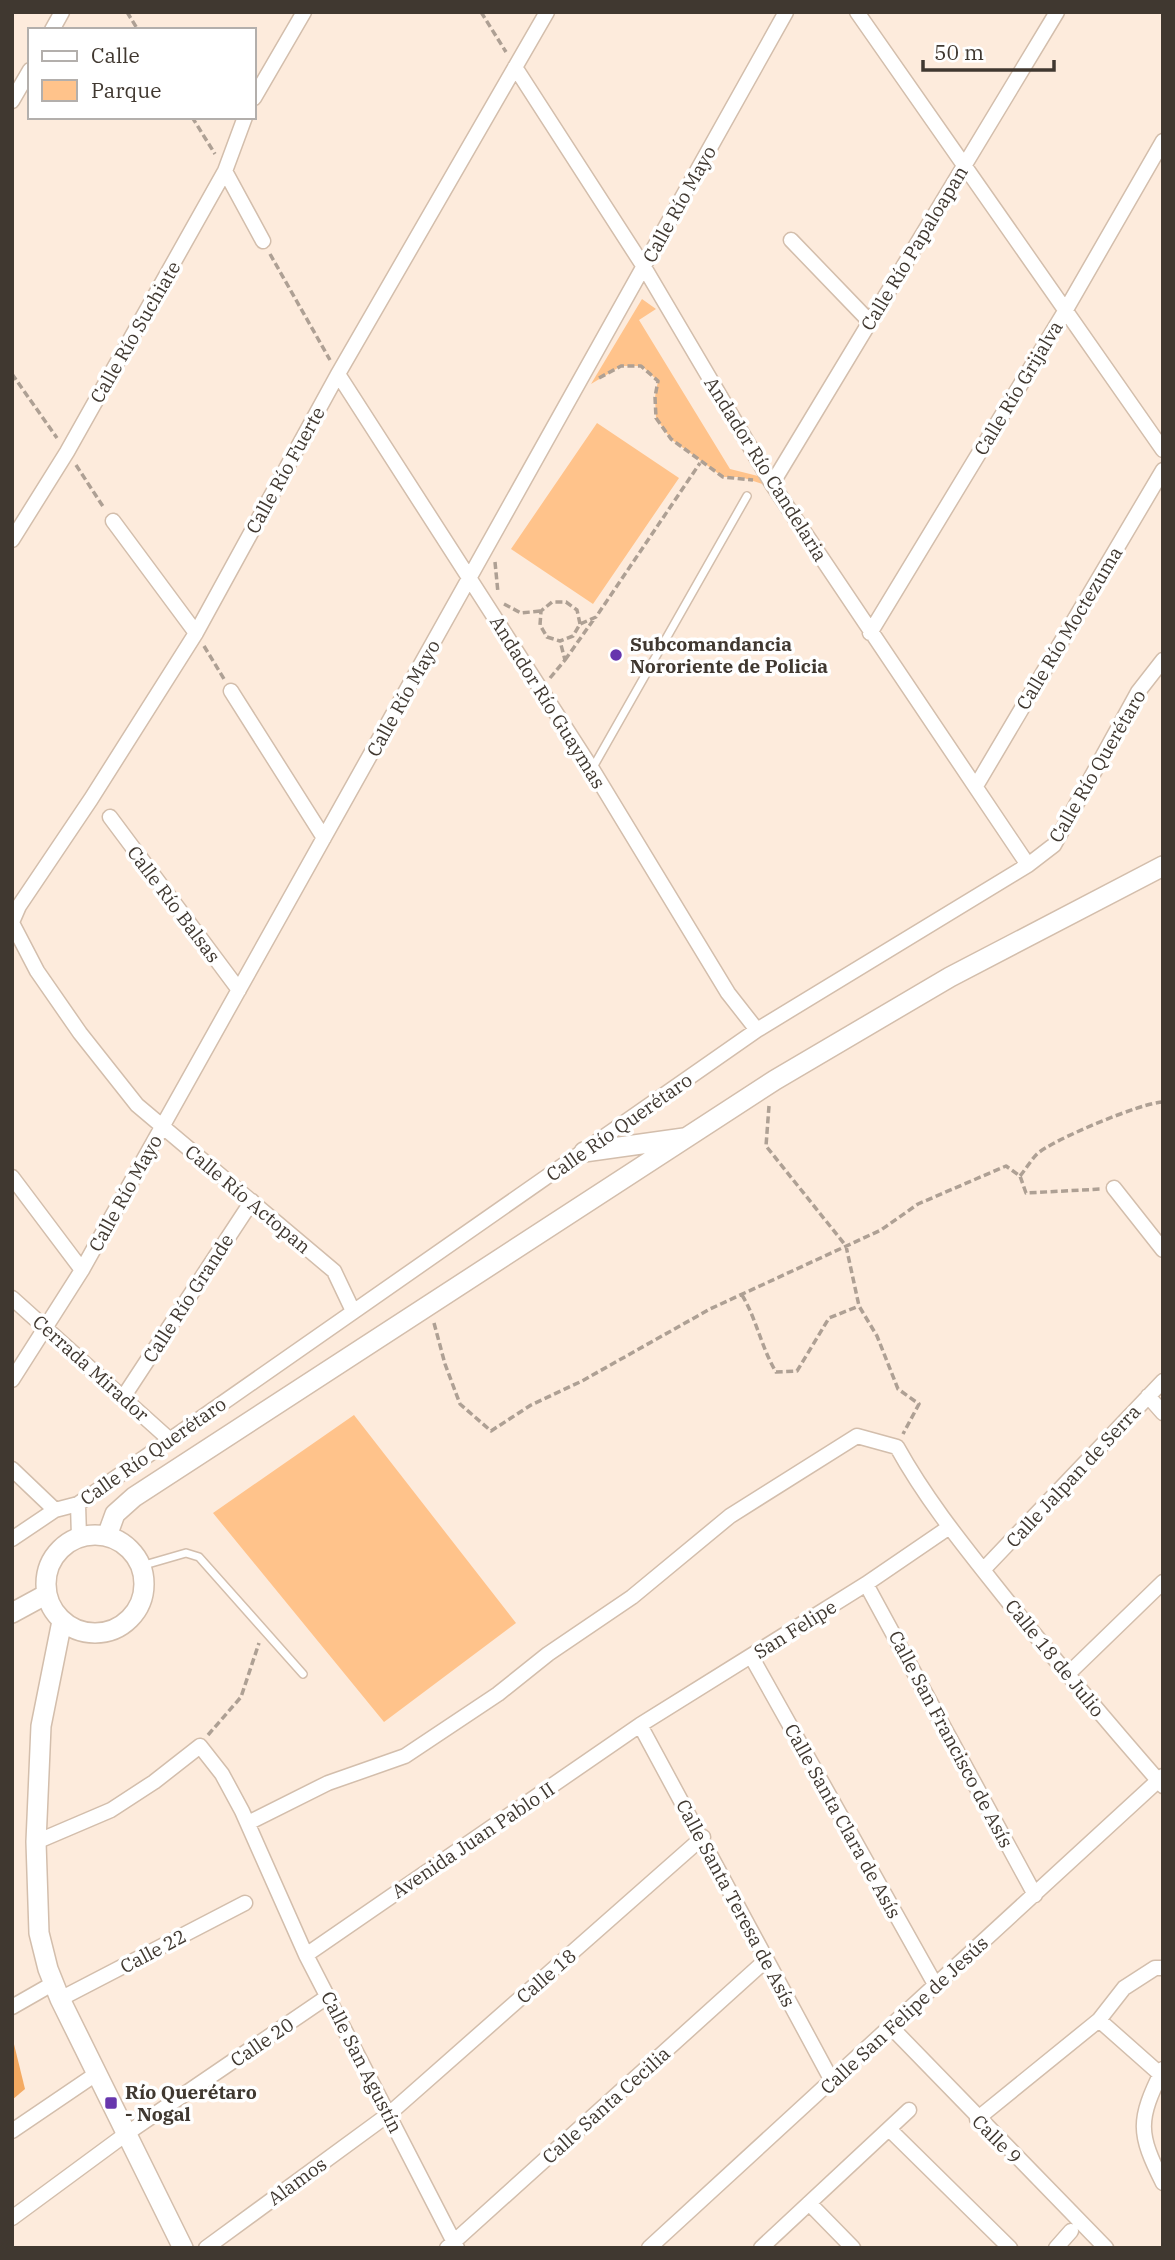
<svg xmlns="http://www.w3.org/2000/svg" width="1175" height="2260" font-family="'IBM Plex Serif',serif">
  <rect width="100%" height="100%" fill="#fdebdc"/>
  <path fill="#ffc38b" d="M642,299L656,309L639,320L730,469L762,477L769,486L741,477H723L671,439L656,418L655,397L658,381L642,366H621L591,384Z
    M597,423L679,478L593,604L511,549Z
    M354,1415L516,1623L384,1722L213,1513Z"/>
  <path fill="#f4aa62" d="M12,2036L25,2089L12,2100Z"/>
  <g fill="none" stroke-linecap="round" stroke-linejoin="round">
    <defs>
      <path id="lane" d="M592,769L747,496
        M141,1566L186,1553L199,1557L303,1674"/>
      <path id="street" d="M857,12L1163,450
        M52,30L62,12
        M515,67L644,267L772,484L1028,865
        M254,98L304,12
        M12,101L30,70
        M225,171L263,241
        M791,240L870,322
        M338,374L592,769L728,993L757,1030
        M772,484L1057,12
        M113,521L196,633
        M12,540L67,452L225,171L245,117
        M870,633L1064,313L1163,141
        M231,691L324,838
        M976,786L1163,470
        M110,817L239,990
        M12,922L19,906L91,799L196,633L338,374L547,12
        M12,923L37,971L80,1033L137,1105L334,1271L353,1311
        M12,1177L82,1270
        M1114,1188L1163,1250
        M12,1298L170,1440
        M12,1380L82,1270L786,12
        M124,1396L252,1201
        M1148,1396L1163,1413
        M12,1469L55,1510
        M78,1504L79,1537
        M12,1539L55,1510L78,1504L757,1030L1028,865L1054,845L1138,692L1163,660
        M983,1570L1163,1381
        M866,1584L1035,1895
        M751,1656L936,1986
        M1067,1675L1163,1582
        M640,1725L832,2081
        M248,1823L328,1783L405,1756L498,1694L548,1654L632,1597L730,1516L857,1436L897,1447C927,1501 964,1546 1002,1594C1054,1659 1108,1723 1163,1786
        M36,1842L111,1810L154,1782L200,1746L222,1774L242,1811L306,1955L457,2248
        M306,1955L640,1725L866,1584L948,1528
        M60,1999L245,1903
        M12,2007L54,1983
        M1099,2020L1160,2074
        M891,2027L1106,2248
        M1163,2069C1137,2121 1138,2133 1163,2183
        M977,2119L1099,2020L1124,1988L1155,1968H1163
        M889,2129L1010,2248
        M12,2131L96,2074
        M809,2203L853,2248
        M12,2218L126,2134L327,1997
        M206,2248L389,2114L703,1837
        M447,2248L765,1961
        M649,2248L1163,1776
        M761,2248L909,2110
        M1056,2248L1071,2231"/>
      <path id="secondary" d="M584,1152L684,1138
        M46 1584a49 49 0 1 1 98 0a49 49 0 1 1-98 0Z
        M107,1536L115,1514L134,1497L775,1080L950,977L1163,866
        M12,1613L47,1594
        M62,1621L41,1726L36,1842L39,1933L48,1969L60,1999L183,2248"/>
    </defs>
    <use href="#lane" stroke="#d3beac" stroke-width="10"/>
    <use href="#street" stroke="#d3beac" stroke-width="17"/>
    <use href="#secondary" stroke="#d3beac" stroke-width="22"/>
    <path stroke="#aea094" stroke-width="3.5" stroke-dasharray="7 3.5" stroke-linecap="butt" d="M127,12L138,30
      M481,12L506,52
      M192,117L215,154
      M270,254L330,360
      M12,374L57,438
      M599,378L621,366H641L658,381L655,397L656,418L671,439L723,477L753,480
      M76,465L104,508
      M495,562L498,593
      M504,604L521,613L541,611
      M580,624L577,610L566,602H552L541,611L540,625L547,637L560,641L573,636L580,624L596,617L700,463
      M204,646L224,679
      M565,660L594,619
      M550,678L565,660L560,641
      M769,1106L766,1146L846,1246L859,1306L877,1336L898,1389L919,1404L903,1434
      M1020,1176C1026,1169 1031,1160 1037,1154C1052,1140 1143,1102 1163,1102
      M742,1295C757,1320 761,1347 776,1372L797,1371L829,1318L859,1306
      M434,1323L445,1364L460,1404L491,1431L531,1405L582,1381L710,1309L881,1230L918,1204L1006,1166L1020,1176L1026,1193L1101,1189
      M208,1735L241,1697L259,1643"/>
    <use href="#lane" stroke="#fff" stroke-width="7"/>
    <use href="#street" stroke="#fff" stroke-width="14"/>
    <use href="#secondary" stroke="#fff" stroke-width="19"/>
  </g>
  <g fill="#6736ad" stroke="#fff" stroke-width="2.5">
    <circle cx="616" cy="655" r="7"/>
    <rect x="104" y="2096" width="14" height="14" rx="3.5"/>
  </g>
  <g text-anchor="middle" stroke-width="7" stroke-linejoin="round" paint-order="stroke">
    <g font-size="19" fill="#403830" stroke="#fff">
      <text transform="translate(679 204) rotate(-61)" y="7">Calle Río Mayo</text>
      <text transform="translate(914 248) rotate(-59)" y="7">Calle Río Papaloapan</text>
      <text transform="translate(135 332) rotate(-60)" y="7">Calle Río Suchiate</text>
      <text transform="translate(1018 388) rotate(-59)" y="7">Calle Río Grijalva</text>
      <text transform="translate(766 469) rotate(58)" y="7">Andador Río Candelaria</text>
      <text transform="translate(285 470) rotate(-61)" y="7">Calle Río Fuerte</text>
      <text transform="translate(1069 628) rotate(-59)" y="7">Calle Río Moctezuma</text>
      <text transform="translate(403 698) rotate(-61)" y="7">Calle Río Mayo</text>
      <text transform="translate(548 702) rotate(58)" y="7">Andador Río Guaymas</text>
      <text transform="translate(1097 766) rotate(-60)" y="7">Calle Río Querétaro</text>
      <text transform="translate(174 904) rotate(53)" y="7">Calle Río Balsas</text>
      <text transform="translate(619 1127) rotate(-35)" y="7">Calle Río Querétaro</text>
      <text transform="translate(125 1193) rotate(-61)" y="7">Calle Río Mayo</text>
      <text transform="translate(248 1199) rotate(40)" y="7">Calle Río Actopan</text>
      <text transform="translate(188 1298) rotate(-57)" y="7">Calle Río Grande</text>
      <text transform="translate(91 1368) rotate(42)" y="7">Cerrada Mirador</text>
      <text transform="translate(153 1451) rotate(-35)" y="7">Calle Río Querétaro</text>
      <text transform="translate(1073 1476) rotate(-47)" y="7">Calle Jalpan de Serra</text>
      <text transform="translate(795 1629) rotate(-32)" y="7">San Felipe</text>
      <text transform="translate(1055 1658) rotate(51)" y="7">Calle 18 de Julio</text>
      <text transform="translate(951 1739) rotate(62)" y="7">Calle San Francisco de Asís</text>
      <text transform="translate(843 1821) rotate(61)" y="7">Calle Santa Clara de Asís</text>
      <text transform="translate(473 1840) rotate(-34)" y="7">Avenida Juan Pablo II</text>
      <text transform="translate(736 1903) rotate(62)" y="7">Calle Santa Teresa de Asís</text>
      <text transform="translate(153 1951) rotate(-28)" y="7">Calle 22</text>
      <text transform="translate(546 1976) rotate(-41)" y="7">Calle 18</text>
      <text transform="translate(904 2015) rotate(-43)" y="7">Calle San Felipe de Jesús</text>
      <text transform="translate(262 2042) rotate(-34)" y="7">Calle 20</text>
      <text transform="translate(362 2062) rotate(63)" y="7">Calle San Agustín</text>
      <text transform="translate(606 2105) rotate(-42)" y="7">Calle Santa Cecilia</text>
      <text transform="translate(997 2139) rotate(45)" y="7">Calle 9</text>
      <text transform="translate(297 2181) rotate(-36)" y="7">Alamos</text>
    </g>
    <g font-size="19" font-weight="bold" fill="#403830" stroke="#fff" text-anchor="start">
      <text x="630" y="651">Subcomandancia<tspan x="630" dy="22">Nororiente de Policia</tspan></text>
      <text x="125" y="2099">Río Querétaro<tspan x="125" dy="22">- Nogal</tspan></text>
    </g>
  </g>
  <rect width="1175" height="2260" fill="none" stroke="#403830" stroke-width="28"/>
  <rect x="28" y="28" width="228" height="91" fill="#ffffff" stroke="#b3afac" stroke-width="2"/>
  <rect x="42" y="51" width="35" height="10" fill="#ffffff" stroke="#b3afac" stroke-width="2"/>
  <text x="91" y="63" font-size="21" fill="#403830">Calle</text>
  <rect x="42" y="80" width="35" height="21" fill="#ffc38b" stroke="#b3afac" stroke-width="2"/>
  <text x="91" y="98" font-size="21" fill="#403830">Parque</text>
  <path d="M923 60v10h131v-10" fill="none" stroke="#403830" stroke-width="3.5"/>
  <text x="934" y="60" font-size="21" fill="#403830" stroke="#ffffff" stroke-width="5" paint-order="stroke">50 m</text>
</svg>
